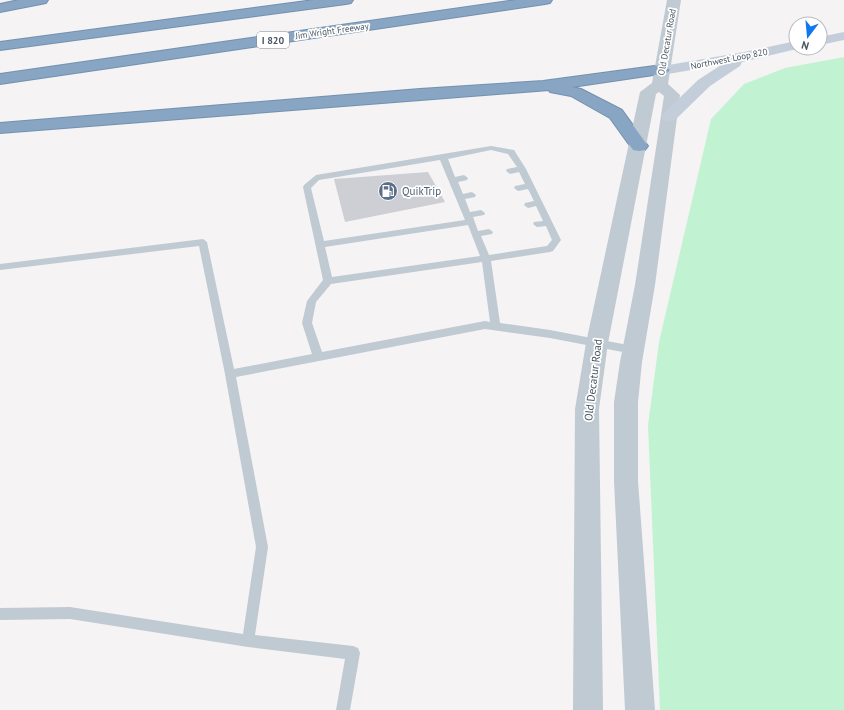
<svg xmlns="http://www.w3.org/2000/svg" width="844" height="710" font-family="'PT Sans',sans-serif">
  <rect width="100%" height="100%" fill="#f5f3f3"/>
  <path fill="#c1f3d3" d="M844,57V710H660L648,425L659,342L711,119L744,84L785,68Z"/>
  <path fill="#cdcfd5" d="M428,172L445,202L345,222L334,179Z"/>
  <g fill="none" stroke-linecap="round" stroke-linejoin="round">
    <defs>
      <path id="motorway" d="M19,0H48L46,3L0,12V4Z
        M314,0H353L351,3L346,4L0,50V42Z
        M516,0H552L550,3L545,4L0,84V74Z
        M662,65L667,67L670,70L667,73L572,87L581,89L622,110L648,146L645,150L639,151L633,150L610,118L571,96L550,92L549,90L0,133V123L420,89L543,81Z"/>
    </defs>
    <use href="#motorway" stroke="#7391af" stroke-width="2"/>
    <path fill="#c0cad2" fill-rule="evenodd" d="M491,146L514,150L526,169L561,240L553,251L550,252L491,261L500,323L550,330L633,346L637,347L638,350L637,353L633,354L550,338L485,329L236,377L268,547L255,635L353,646L358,648L360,653L350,710H336L345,659L248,647L70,619L0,620V608L70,607L243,634L256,547L225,374L199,246L0,270V264L203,239L207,242L234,369L312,354L302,323L307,301L323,280L303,187L304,185L316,175ZM491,150L508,154L517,167L507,169L506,171L510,174L519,172L525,184L515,186L514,188L518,191L528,189L534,201L525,203L524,205L528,208L536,206L543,221L534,222L533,224L537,227L546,226L552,240L547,246L489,255L481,236L492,234L493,232L489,229L478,231L473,217L484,215L485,213L481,210L470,212L465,199L475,197L476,195L472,192L463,194L458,182L467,180L468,178L464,175L455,177L448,159ZM440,160L465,220L324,241L311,188L319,180ZM468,225L480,256L332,277L325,247ZM482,262L490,322L485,321L322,352L312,323L316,302L331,284Z"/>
    <path fill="#c0cad2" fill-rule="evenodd" d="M667,0H681L668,84L680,95L655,285L642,362L638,402V481L655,710H625L614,481V402L620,362L635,285L664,96L659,92L656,94L608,343L599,409L603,710H573L575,409L586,343L640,92L652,83Z"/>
    <path fill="#c3ceda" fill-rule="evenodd" d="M844,32V40L820,45V37Z
      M796,41V48H801L742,62L740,66L710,86L675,120L669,121L663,120L661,116L698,80L721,65L662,75L657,73L654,70L657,67L744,52Z"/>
    <use href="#motorway" fill="#88a6c3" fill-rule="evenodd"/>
  </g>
  <defs>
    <symbol id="fuel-disc" viewBox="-11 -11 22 22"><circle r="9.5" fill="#5c6f8a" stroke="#fff"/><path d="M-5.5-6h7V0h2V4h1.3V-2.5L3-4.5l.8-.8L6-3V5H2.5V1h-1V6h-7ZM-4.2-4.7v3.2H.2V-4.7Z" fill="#fff"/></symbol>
  </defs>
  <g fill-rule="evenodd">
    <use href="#fuel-disc" x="377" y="180" width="22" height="22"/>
  </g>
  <g text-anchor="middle" stroke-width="3.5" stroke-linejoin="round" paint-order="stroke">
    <g font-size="9" fill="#495662" stroke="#fff">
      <text transform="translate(332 31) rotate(-8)" y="3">Jim Wright Freeway</text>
      <text transform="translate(667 42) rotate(-80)" y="3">Old Decatur Road</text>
      <text transform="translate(729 59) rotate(-11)" y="3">Northwest Loop 820</text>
    </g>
    <rect fill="#fff" stroke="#808991" stroke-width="1" x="257" y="32" width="32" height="16" rx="3"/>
    <g font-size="10" font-weight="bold" fill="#495662">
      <text x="273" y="44">I 820</text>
    </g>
    <g font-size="11" fill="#4e5e75" stroke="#fff" text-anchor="start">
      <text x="402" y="195">QuikTrip</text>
    </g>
    <g font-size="11" fill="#495662" stroke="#fff">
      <text transform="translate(593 380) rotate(-83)" y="4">Old Decatur Road</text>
    </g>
  </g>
  <g transform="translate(808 36) rotate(196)"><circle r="19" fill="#ffffff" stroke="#b6bbc0"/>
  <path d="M0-3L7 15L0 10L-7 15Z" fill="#1176f1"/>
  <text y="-6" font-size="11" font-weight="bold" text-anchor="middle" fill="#495662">N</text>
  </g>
</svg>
